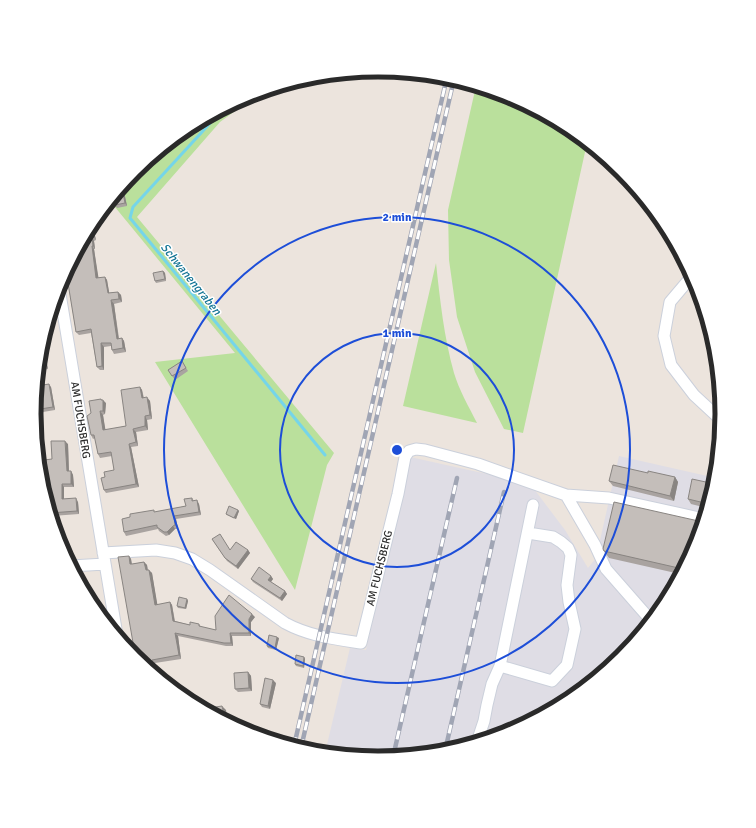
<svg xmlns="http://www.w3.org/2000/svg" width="756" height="828" font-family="Signika,sans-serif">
  <rect width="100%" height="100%" fill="#ece4dd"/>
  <path fill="#dfdde5" d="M619,456L716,478L696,546L664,605L621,657L569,700L509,732L445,751L378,758L325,753L350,648L366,650L410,457L505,478L534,489L565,530L588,568L596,558Z"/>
  <path fill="#bae09c" d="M476,86L510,96L569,128L587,143L523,433L504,429L475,372L457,317L449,260L448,210Z
    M261,92L220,122L137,217L334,453L327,465L295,590L155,362L235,353L110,201L135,171L187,128L247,96Z
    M436,263C440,300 444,337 454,373C459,390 469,407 477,423L403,406Z"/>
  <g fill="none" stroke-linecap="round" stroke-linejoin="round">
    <path stroke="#75d5e9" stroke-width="3" d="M210,116L213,120L133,207L130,218L325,455
      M213,120L247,96"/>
    <defs>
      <path id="minor" d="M692,276L670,302L664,336L671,365L694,395L721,420
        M59,288L117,635
        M566,495L595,545L606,569L648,617L652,620
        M103,553L156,550L175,553L192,559L210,570L285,623C309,636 334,639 361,643L398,494L405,457L409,451L416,449L425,450L478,464L566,495L609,498L704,519
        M71,566L105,564
        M500,666L552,681L567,665L575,629L569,602L567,585L571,555L568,548L561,542L553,537L528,533
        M477,742L484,721L487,705L492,684L500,666L533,505"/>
    </defs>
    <use href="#minor" stroke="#cbd0db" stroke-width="13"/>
    <use href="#minor" stroke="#fff" stroke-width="11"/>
    <defs>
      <path id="rail" d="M294,746L447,77
        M301,748L454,79
        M445,751L504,492
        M393,757L457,478"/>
    </defs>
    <use href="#rail" stroke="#a0a5b4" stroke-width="4.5"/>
    <use href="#rail" stroke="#fff" stroke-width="3" stroke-dasharray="9" stroke-linecap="butt"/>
  </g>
  <path fill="#a9a3a0" d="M124,192L127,206L117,208L115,205Z
    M92,224L96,240L94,241L95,249H94L98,278L105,277L107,280L109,293L118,292L121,295L122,302L114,304L119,338H122L124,341L126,352L114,354L112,350L111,346L104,347V370H100L97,367L91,333L79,335L76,332L66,271Z
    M163,271L165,273L166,281L156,283L155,281Z
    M41,347L48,369L38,371Z
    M182,361L188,371L175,380L168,370Z
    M37,386L51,387L55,410L37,413L34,410Z
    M140,387L142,390L144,398L150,401L152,419L147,420L148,430L136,432L138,446L131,447L139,487L106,493L104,490L105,477L114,470L112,456L100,458L98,454L95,438L93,439L91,435V413L106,403L105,414L103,415L105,430L126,426Z
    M68,444L69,471H71L73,475L74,487H64V499L78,502L79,514L52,516L49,509L48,499H46L42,485H43L44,463L52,459Z
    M648,473L675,477L678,482L674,501L613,486L609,481Z
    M715,484L707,508L691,504L688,499Z
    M192,498L194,501L199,504L201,515L176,519L178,529H175L169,535L166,536L159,531L158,529L126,536L124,532L130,517L186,506Z
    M238,510L239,511L236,519L227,515L226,514Z
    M212,539L230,550H248L250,553L238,569L227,561Z
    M696,546L680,574L609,558L604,551Z
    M129,556L131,559L132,564L144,562L147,565L148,570L152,573L157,605L170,602L172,605L175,621L190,625L199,624L201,627L216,630L255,617L251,622V636H232L233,646H226L178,636L181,659L155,663L157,675L138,660V657H137L135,654Z
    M271,576L273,579L271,582L285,591L287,594L282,601L253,582L251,579Z
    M187,599L188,601L186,609L178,608L177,606Z
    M279,638L276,650L268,648L267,646Z
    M304,657L305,659L304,668L296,666L295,664Z
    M248,672L251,676L252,691L238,692L235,689Z
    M276,683L270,709L262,707L260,704Z"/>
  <path fill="#898582" d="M122,188L124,192L127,206L125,203Z
    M92,224L96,240L94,237L91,226Z
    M92,237L94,241L95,249L93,246Z
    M92,246L94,249L99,281L96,278Z
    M163,271L165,273L166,281L165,279Z
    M105,277L107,280L110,297L108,293Z
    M118,292L121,295L122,302L119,299Z
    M111,300L114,304L119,342L117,339Z
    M122,338L124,341L126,352L123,348Z
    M43,340L48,369L46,366L42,343Z
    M101,343L104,347V370L102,366Z
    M49,384L51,387L55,410L53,407Z
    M140,387L142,390L144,402L142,398Z
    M147,397L150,401L152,419L150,415Z
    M101,399L103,402V400L106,403L105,414L103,411Z
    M100,411L103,415L106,433L103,430Z
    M145,416L147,420L148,430L145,426Z
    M133,429L136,432L138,446L136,442Z
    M65,441L68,444L69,475L67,471Z
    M129,444L131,447L139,487L136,484Z
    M71,471L73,475L74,487L71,484Z
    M675,477L678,482L674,501L670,496Z
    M62,484L64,487V503L62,499Z
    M76,498L78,502L79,514L77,511Z
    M197,500L199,504L201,515L199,512Z
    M238,510L239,511L236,519L234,518Z
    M174,516L176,519L178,529L175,525Z
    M173,526L175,529L169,535L167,532Z
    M248,550L250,553L238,569L236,566Z
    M129,556L131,559L132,567L130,564Z
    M144,562L147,565L148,574L146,570Z
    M149,570L152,573L158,608L155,605Z
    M271,576L273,579L270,583L268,580Z
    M285,591L287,594L282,601L280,598Z
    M187,599L188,601L186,609L185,608Z
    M170,602L172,605L175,624L173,621Z
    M252,614L255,617L251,622V636L249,633V619Z
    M175,633L178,636L181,659L179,655Z
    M230,633L232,636L233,646L231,643Z
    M277,637L279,638L276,650L275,648Z
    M304,657L305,659L304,668L303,666Z
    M152,660L155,663L157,675L155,674Z
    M248,672L251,676L252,691L249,688Z
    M273,680L276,683L270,709L268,706Z
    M222,706L226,710L228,722L225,720Z"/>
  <path fill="#c4beba" stroke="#898582" d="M120,188H122L125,203L115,205L113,197Z
    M91,226L94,237H92L93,246H92L96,278L105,277L108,293L118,292L119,299L111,300L117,339L122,338L123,348L112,350L111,343H101L102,366L97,367L91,329L76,332L66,271Z
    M163,271L165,279L155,281L153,273Z
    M42,343L46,366L39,367L41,347Z
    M182,361L186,368L172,376L168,370Z
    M49,384L53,407L34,410L37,386Z
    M140,387L142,398L147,397L150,415L145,416V426L133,429L136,442L129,444L136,484L104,490L101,478L105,477L104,472L114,470L111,452L98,454L94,435H91L87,416L91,413L89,401L101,399V400H103V411H100L103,430L126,426L121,390Z
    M51,441H65L67,471H71V484H62V499L76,498L77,511L50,513L49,509L48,495H45L42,485H43L42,463H44V460L52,459Z
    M613,465L648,473V471L675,477L670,496L609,481Z
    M692,479L715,484L709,504L688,499Z
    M192,498V501L197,500L199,512L174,516L175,525L173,526L167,532H164L157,527V525L124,532L122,519L130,517V514L154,510V512L186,506L184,499Z
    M614,502L703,522L696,546L683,569L604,551L603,549Z
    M229,506L238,510L234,518L226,514Z
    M220,534L230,550L236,542L248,550L236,566L225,558L212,539Z
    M129,556L130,564H132L144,562L146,570H149L155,605L170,602L173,621L190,625V622L199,624V626L216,630L215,616L229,595L252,614L249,619V633H230L231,643H224L175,633L179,655L152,660L155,674L138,660L137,654H135L118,557Z
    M259,567L271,576L268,580L285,591L280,598L251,579Z
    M179,597L187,599L185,608L177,606Z
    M269,635L277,637L275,648L267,646Z
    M296,655L304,657L303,666L295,664Z
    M248,672L249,688L235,689L234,673Z
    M265,678L273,680L268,706L260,704Z
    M222,706L225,720L203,709Z"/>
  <g fill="none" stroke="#1d4ed8" stroke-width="2">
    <circle cx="397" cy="450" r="117"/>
    <circle cx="397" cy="450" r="233"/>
  </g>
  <g text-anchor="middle" stroke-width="3" stroke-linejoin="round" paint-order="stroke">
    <g font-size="11" fill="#2a2a2a" stroke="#fff">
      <text transform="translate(81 420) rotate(81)" y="4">AM FUCHSBERG</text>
      <text transform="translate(379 568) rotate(-76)" y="4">AM FUCHSBERG</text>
    </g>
    <g font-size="12" font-style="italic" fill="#147595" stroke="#fff">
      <text transform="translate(191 279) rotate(51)" y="4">Schwanengraben</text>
    </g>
  </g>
  <path d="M0 0H756V828H0ZM41 414a337 337 0 1 1 674 0a337 337 0 1 1-674 0Z" fill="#fff" fill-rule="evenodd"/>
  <path fill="none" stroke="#2a2a2a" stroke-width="5" d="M41 414a337 337 0 1 1 674 0a337 337 0 1 1-674 0Z"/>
  <circle cx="397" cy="450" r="6" fill="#1d4ed8" stroke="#fff" stroke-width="2"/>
  <g font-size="12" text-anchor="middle" font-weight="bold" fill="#1d4ed8" stroke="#fff" stroke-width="3" stroke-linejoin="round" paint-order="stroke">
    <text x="397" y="221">2 min</text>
    <text x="397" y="337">1 min</text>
  </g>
</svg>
